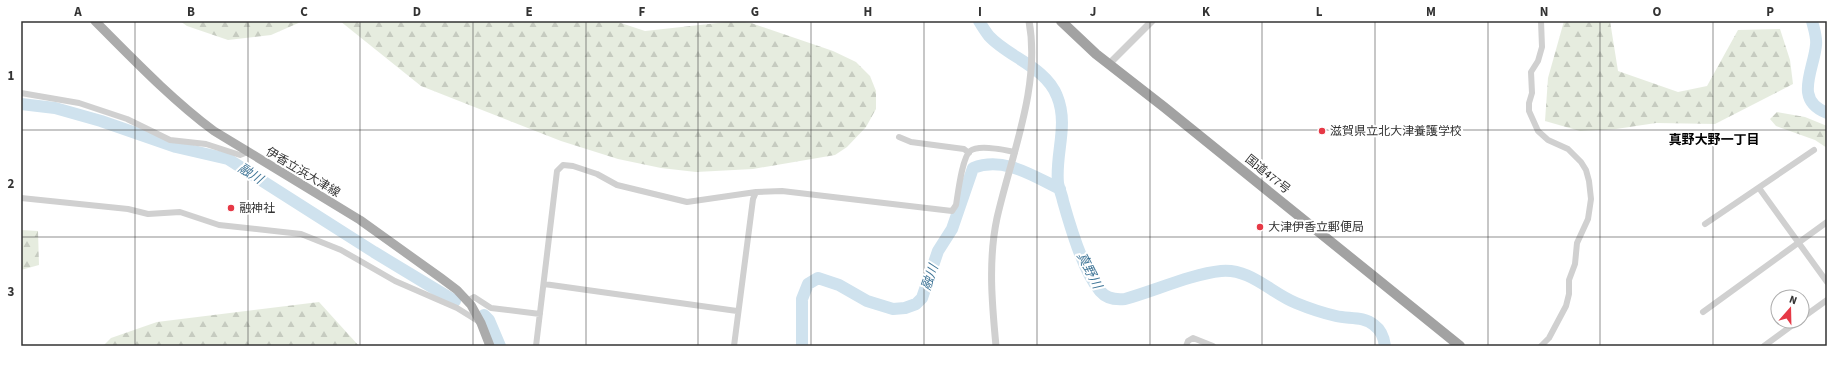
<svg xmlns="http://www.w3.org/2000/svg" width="1848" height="367" font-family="'Source Sans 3','Noto Sans JP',sans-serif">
  <defs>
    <pattern id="forest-firs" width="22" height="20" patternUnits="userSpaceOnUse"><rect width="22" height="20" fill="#e6ecdf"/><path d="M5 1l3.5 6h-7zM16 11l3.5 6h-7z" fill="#c6cbc0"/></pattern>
  </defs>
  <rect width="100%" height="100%" fill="#fff"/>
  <path fill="url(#forest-firs)" d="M180,21H303L271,35L228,40L187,26Z
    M340,21H615L645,31L736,21L751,23L833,51L856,62L870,76L876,91V109L866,127L847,147L835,155L753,169L696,172L661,168L618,159L561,141L421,86Z
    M1564,21H1610L1618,71L1678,92L1707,86L1738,30L1780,29L1790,60L1793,84L1715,124L1656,123L1616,129L1580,131L1545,121L1548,78Z
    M1777,112L1805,117L1827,126V148L1815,140L1776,126L1770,119Z
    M21,230L38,231L39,265L21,270Z
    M319,302L359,346H103L111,338L157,322Z"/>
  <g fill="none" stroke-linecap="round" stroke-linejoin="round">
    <path stroke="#cfe2ee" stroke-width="12" d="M979,21C982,26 985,31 989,36C1008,57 1046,67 1057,96C1069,125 1055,154 1058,183C1059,189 1062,195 1063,201C1070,226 1083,271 1100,291C1106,298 1116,300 1125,299C1154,291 1192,274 1221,271C1250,268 1271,293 1296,303C1308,308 1323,313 1336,316C1348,319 1364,316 1374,325C1381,330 1384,338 1385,346
      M1812,21C1814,29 1817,37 1816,45C1814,70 1793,100 1827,113
      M21,104L55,108L101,121L176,147L228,159L374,252L455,301
      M484,315L489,320L500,346
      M802,346V299L808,284L818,278L839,285L867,301L893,309L905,308L916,304L922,298L938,251L952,229L973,168C1004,156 1033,176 1060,189"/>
    <path stroke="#d0d0d0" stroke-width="6" d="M21,93L79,103L127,119L170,140L206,144L240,155L248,152
      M899,137L911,142L964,149L969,153
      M1759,188L1827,282
      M21,198L128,209L148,214L180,212L219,225L301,234L341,250L395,281L457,308L478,321
      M1705,224L1814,150
      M544,284L737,311
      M467,301L474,297L491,308L540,314
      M1703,312L1827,222
      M1802,318L1827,300
      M536,346L557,171L563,165L573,166L597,174L617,185L687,202L756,192L782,191L952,211L956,205C958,193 962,158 970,151C979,144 1004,150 1015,152
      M734,346L753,199L756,192
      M1186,346L1188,341L1193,338L1213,346
      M1541,346L1549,338L1566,306L1569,294V280L1575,264L1577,243L1588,219L1591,199L1589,181L1586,170L1581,162L1568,149L1548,140L1538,131L1529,111V103L1532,93L1531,72L1538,61L1542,47L1541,21
      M1764,346L1798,321"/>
    <path stroke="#d0d0d0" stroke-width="7" d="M1109,64L1152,21
      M996,346C992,304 988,260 997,218C1011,156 1041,86 1029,21"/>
    <path stroke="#ababab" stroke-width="9" d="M95,21C133,59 171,99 214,131L360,220L441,278L457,290L471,305L481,323L490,346"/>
    <path stroke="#a2a2a2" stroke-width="10" d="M1061,21L1096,54L1164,107L1460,346"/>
  </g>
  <path fill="none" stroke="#333" stroke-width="1" stroke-opacity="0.55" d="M135,21V346M248,21V346M360,21V346M473,21V346M586,21V346M698,21V346M811,21V346M924,21V346M1037,21V346M1150,21V346M1262,21V346M1375,21V346M1488,21V346M1600,21V346M1713,21V346M21,130H1827M21,237H1827"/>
  <g fill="#e63946" stroke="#fff" stroke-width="1.5">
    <circle cx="1322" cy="131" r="4"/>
    <circle cx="231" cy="208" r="4"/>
    <circle cx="1260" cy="227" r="4"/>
  </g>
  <g text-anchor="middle" stroke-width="4" stroke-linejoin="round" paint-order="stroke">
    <g font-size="12" fill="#333" stroke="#fff" text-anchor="start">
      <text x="1330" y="135">滋賀県立北大津養護学校</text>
      <text x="239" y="212">融神社</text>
      <text x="1268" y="231">大津伊香立郵便局</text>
    </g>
    <g font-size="12" fill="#333" stroke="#fff">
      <text transform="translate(303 172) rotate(31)" y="4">伊香立浜大津線</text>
      <text transform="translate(1268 174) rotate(39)" y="4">国道477号</text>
    </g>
    <g font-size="13" font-weight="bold" fill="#000" stroke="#fff">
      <text x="1714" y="144">真野大野一丁目</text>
    </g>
    <g font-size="13" font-style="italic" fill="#3f7597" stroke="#fff">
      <text transform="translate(251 173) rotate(32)" y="5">融川</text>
      <text transform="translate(1090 270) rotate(63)" y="5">真野川</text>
      <text transform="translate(929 277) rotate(-71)" y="5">融川</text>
    </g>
  </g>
  <rect width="1848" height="367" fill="none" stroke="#ffffff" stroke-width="44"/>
  <g transform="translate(1790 309) rotate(20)"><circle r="19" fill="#ffffff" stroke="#adadad"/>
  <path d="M0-3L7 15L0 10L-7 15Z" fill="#e63946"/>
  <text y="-6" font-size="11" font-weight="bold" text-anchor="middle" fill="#333333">N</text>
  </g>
  <rect x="22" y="22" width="1804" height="323" fill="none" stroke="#333" stroke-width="1.5"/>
  <g font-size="13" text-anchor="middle" font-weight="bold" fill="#333">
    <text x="78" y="16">A</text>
    <text x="191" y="16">B</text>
    <text x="304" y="16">C</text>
    <text x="417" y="16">D</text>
    <text x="529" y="16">E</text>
    <text x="642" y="16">F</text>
    <text x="755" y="16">G</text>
    <text x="868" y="16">H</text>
    <text x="980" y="16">I</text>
    <text x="1093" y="16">J</text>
    <text x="1206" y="16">K</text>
    <text x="1319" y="16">L</text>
    <text x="1431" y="16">M</text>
    <text x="1544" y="16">N</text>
    <text x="1657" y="16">O</text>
    <text x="1770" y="16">P</text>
    <text x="11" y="80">1</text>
    <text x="11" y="188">2</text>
    <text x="11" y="296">3</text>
  </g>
</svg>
